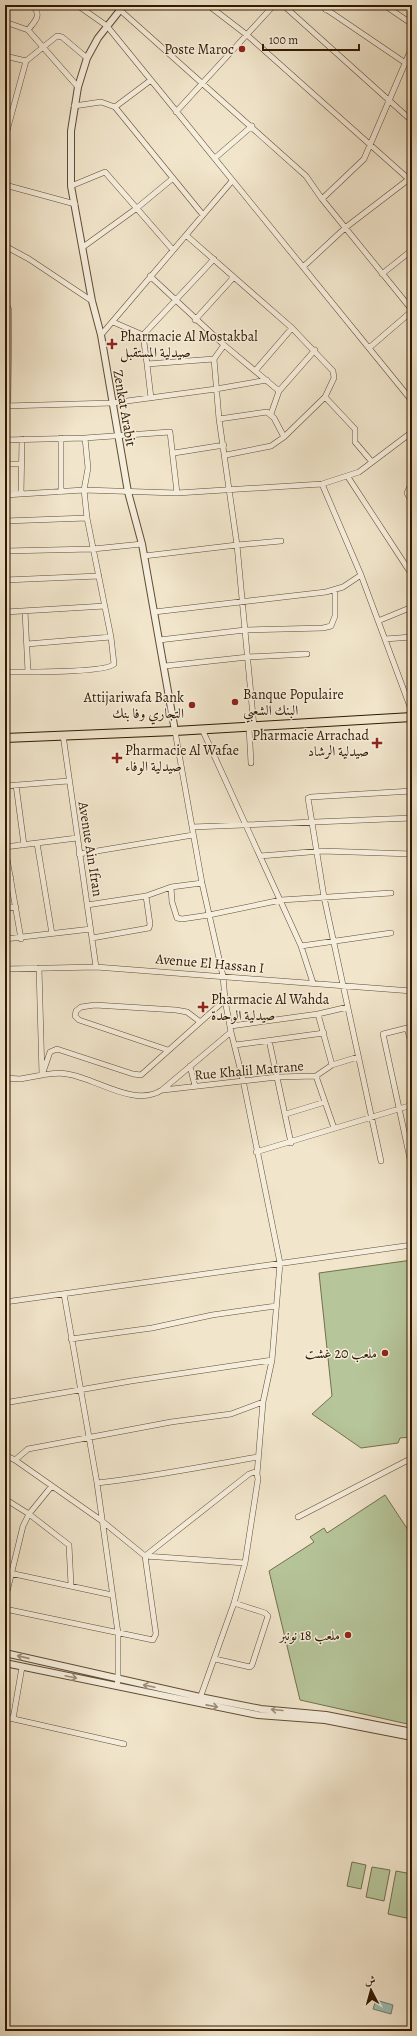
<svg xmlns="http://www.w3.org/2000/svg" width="417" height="2036" font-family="Alegreya,Amiri,serif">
  <rect width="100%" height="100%" fill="#f1e5cb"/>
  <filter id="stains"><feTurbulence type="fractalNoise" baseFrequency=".005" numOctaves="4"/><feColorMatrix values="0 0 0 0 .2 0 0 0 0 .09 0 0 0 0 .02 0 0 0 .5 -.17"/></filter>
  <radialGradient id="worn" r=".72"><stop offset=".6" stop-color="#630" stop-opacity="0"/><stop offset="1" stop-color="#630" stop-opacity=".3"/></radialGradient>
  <path fill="#b6c59a" stroke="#746f4d" d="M412,1260V1437L400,1438L398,1443L361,1448L312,1414L332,1396L319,1273Z
    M385,1495L412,1536V1725L300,1700L269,1571L314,1542L310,1537L324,1528L327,1533Z
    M352,1862L366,1865L361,1889L347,1886Z
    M372,1867L390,1870L384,1901L366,1897Z
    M396,1871L412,1874L411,1919L388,1914Z"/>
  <path fill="#9bbfb8" stroke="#717d6e" d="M376,2000L393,2005L391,2014L373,2009Z"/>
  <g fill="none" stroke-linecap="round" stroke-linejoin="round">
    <defs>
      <path id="minor" d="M26,5L35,8C41,17 34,22 28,30
        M77,5L107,26L412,401
        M208,5L247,35L412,182
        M283,5L412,121
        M320,5L404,62
        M384,5L412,24
        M120,10L306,176L322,199L412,310
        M326,10L330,5
        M5,22L28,30L78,87
        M5,56L26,61
        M74,106L101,102L115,107L203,215
        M115,107L151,80
        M176,112L274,5
        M5,138L26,61L57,36L62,37L87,58
        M215,158L252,126
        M5,185L75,204
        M71,186L105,172L173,250
        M322,199L364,159L412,47
        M187,236L292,328L333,371L334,378L325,397L284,437L271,446L226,455
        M5,246L29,259L92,301
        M83,247L137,208L172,179
        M303,267L345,228L409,179
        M382,274L412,250
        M150,276L224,345L279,391
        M5,302L9,310L8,406
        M195,320L233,278
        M113,322L143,335L147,364
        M101,335L232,181
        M143,335L214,259
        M224,345L214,359L219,419L237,545L254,727
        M369,348L412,311
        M255,371L292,328
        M325,397L355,429V442L372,462
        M151,398L147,364L214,359
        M5,406L112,403L216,389L267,380
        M271,414L279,391L315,350
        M219,419L267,412L274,418L284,437
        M61,438V492
        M5,440L85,438L170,432L177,493
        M174,453L224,445
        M5,464H21
        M348,477L412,575
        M412,482L407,493L412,502
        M322,484L361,575L412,712
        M21,494L22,439
        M5,495L84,490L177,493L322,484L359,472L412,432
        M5,521L87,518
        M5,551L93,549L142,544
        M144,556L237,545L281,541
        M5,580L99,576
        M25,611L28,672
        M5,612L105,606
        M154,612L326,592L343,587L361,575
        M378,621L412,607
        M385,639L412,637
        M159,640L245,630L323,628L331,626L335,616V590
        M27,644L111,637
        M165,666L248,657L307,654
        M5,672C22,672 106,673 114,664L111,637L87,518L84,490L88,468L85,438
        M249,727L251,763
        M202,729L301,946L313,983
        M175,731L202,883L223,976L225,1000L231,1032L243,1080L280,1263L272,1360L263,1402L257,1474
        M63,735L96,967
        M16,785L24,845
        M5,786L68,781
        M192,827L412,818
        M37,843L52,934
        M5,847L21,939
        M5,847L77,838
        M79,854L193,835
        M260,856L322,851L412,854
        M5,878H11
        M202,883L171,887L172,902L177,918L182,919L209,915L281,900L391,893
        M87,905L146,896L171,887
        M5,908L16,907
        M92,938L149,928L150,924L146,896
        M5,939L91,929
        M301,946L391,933
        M39,968L42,1075C50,1074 59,1072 67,1074C96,1078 134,1108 162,1090L231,1032
        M5,969L96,967L412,991
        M318,1014L332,1065
        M231,1026L318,1014L348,1007
        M269,1040L291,1143
        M235,1045L324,1033
        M412,1046L407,1028L383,1034L412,1168
        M168,1050L79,1020L75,1016L76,1011L81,1007L95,1005L176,1010L187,1012L199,1021
        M190,1066L195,1086
        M316,1076L334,1128
        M5,1078L20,1079L42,1075L50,1052L57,1049L133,1074L141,1075L225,1000
        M163,1090L277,1077L316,1076L332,1065L358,1057
        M286,1114L325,1102
        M256,1152L412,1105
        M381,1161L324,897L308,798L311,797L412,791
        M64,1294L97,1483L118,1633V1679L117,1686
        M5,1302L412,1245
        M71,1339L152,1328L212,1315L276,1306
        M10,1402L131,1381L272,1360
        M5,1455L15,1460L102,1521L145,1556L245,1563
        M15,1460L28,1449L171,1422L231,1414L263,1402
        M97,1483C151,1477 205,1466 258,1457
        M5,1499L29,1514L69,1545L71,1585
        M298,1517L412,1458
        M5,1572L112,1595
        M5,1600L23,1526L29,1514L51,1487
        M5,1609L153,1640L156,1634L145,1556L249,1474L255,1472L257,1474L258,1479L245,1563L234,1603L199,1701
        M215,1659L250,1667L252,1665L268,1616L265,1613L234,1603
        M5,1717L124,1744
        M13,1719L22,1667"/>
      <path id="tertiary" d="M124,5L98,38L87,58L78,87L71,131V186L92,301L101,335L128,492L142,544L175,731
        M5,1653L200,1697L261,1709L326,1715L412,1732
        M5,1663L258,1715L325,1720L412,1737"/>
      <path id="primary" d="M5,738L175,731L412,717"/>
    </defs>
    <use href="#minor" stroke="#614c33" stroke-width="6"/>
    <use href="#tertiary" stroke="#614c33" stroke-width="8"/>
    <use href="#primary" stroke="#311900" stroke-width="10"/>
    <use href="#minor" stroke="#f6eedd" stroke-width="5"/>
    <use href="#tertiary" stroke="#f6eedd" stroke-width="6"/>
    <use href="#primary" stroke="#f1e5cb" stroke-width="8"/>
  </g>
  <defs><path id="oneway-shaft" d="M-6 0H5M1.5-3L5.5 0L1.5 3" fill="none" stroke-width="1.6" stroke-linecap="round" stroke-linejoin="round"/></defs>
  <g stroke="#9d8e7a">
    <use href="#oneway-shaft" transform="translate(23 1657) rotate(-167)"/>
    <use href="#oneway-shaft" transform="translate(71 1677) rotate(12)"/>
    <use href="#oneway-shaft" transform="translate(149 1686) rotate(-168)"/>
    <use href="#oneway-shaft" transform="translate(212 1706) rotate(11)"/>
    <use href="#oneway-shaft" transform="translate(277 1710) rotate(-175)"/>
  </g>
  <g fill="#8f2418" stroke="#f6eedd" stroke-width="1.5">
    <circle cx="242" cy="49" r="4"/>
    <path d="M110 338h4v4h4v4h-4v4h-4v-4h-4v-4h4z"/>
    <circle cx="235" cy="702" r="4"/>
    <circle cx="192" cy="705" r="4"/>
    <path d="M375 737h4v4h4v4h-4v4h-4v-4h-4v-4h4z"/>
    <path d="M115 752h4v4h4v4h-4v4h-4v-4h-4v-4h4z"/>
    <path d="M201 1001h4v4h4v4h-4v4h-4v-4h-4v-4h4z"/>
    <circle cx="385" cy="1353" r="4"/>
    <circle cx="348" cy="1635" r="4"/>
  </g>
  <g text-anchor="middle" stroke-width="3" stroke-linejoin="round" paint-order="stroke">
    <g font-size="14" fill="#311900" stroke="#f6eedd" text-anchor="end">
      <text x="234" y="54">Poste Maroc</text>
      <text x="120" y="341" text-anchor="start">Pharmacie Al Mostakbal<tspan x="120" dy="16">صيدلية المستقبل</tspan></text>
      <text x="243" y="699" text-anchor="start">Banque Populaire<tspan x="243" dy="16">البنك الشعبي</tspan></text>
      <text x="184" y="702">Attijariwafa Bank<tspan x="184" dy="16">التجاري وفا بنك</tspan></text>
      <text x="369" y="740">Pharmacie Arrachad<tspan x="369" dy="16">صيدلية الرشاد</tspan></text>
      <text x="125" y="755" text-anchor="start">Pharmacie Al Wafae<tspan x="125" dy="16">صيدلية الوفاء</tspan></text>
      <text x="211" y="1004" text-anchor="start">Pharmacie Al Wahda<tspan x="211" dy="16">صيدلية الوحدة</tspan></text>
      <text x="377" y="1358">ملعب 20 غشت</text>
      <text x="340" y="1640">ملعب 18 نونبر</text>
    </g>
    <g font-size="14" fill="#311900" stroke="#f6eedd">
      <text transform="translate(125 408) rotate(80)" y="5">Zenkat Arabit</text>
      <text transform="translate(91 849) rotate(81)" y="5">Avenue Ain Ifran</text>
      <text transform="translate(210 963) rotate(5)" y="5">Avenue El Hassan I</text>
      <text transform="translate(249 1070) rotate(-5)" y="5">Rue Khalil Matrane</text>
    </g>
  </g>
  <rect width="417" height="2036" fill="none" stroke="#f1e5cb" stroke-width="20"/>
  <rect x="6" y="6" width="405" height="2024" fill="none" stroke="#311900" stroke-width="2"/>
  <rect x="10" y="10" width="397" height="2016" fill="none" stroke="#311900"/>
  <g transform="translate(371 1990) rotate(354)" stroke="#f6eedd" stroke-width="3" paint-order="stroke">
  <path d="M0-3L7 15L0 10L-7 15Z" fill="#311900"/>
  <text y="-6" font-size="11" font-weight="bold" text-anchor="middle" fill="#311900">ش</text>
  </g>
  <path d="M263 44v6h96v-6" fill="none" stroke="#311900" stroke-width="2"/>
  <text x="269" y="44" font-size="12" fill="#311900" stroke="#f6eedd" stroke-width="3" paint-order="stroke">100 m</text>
  <rect width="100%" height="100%" filter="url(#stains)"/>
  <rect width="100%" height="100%" fill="url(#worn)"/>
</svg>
